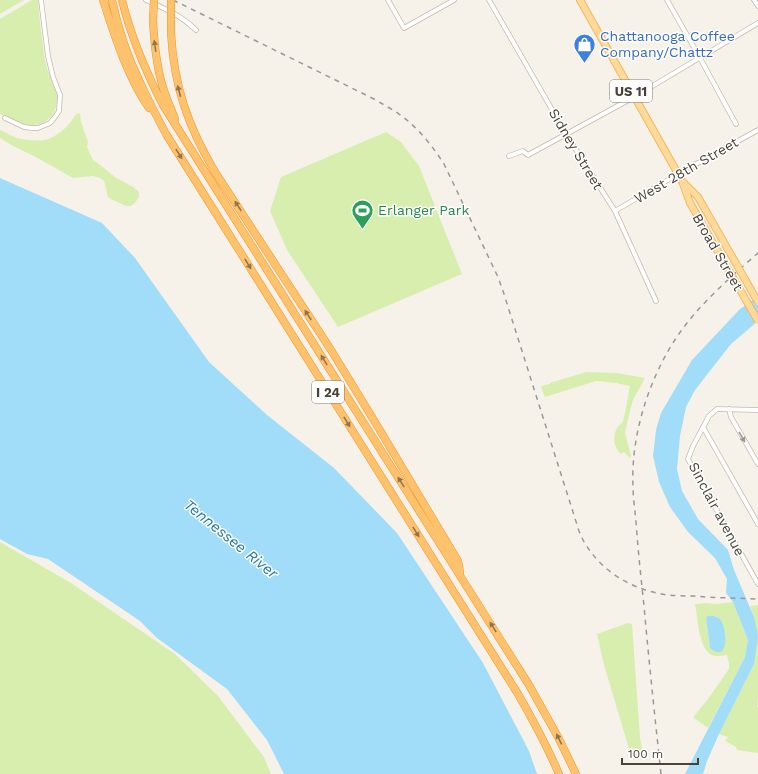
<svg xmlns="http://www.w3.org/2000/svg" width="758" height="774" font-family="'Work Sans',sans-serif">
  <rect width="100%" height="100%" fill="#f6f2ea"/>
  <path fill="#d7eeaf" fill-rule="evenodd" d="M0,0H24L0,14Z
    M32,0H38C39,15 41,31 43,46C44,52 44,59 46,64C48,75 55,85 57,96C58,102 56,109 53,114C39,134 16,122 0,114V19Z
    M80,113L81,122L88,142L87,147L93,160L99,164L115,177L133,187L139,192V197L135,203L131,206H126L111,199L108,197L104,181L100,178L93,176L73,178L34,156L13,146L0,138V130C6,132 11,136 17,138C26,140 39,142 48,139C59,135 70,125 76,114Z
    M386,132L401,142L419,166L462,274L338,327L287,250L270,211L281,177Z
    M586,372L617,373L645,378L633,400L627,423L625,433L631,456L630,458L624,452L621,454C614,448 612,437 617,428C619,425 622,424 623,421C626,410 628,397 630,386L616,383L596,381L545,397L541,387L544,385L550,384V383Z
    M0,542L71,583L175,654L218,696L264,757L271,774H0Z
    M733,602L748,640L745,657L708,728L694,718V716L708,699L729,669V664L727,655C723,655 718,657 715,656C698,653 698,617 695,604L705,603L717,604ZM708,616C709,616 714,616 715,616C724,619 725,634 725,641L710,648L706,617Z
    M758,605V697L757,707H758V753L737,750L736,747L725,741L728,737L719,734L754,664V617L750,606Z
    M628,623L632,624L640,738L643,754L642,758L634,760L630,752L604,665L597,634Z"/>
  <path fill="#a1dcf8" d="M0,178L102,223L135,258L209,362L267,415L334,468L397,533L483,663L529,751L537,774H284L267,740L227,689L157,638L140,621L48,559L27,554L0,539Z
    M758,297V321L731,344L695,390L686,407L680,436L677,469L682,491L698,519L728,550L734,570L754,617L758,636L754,664L719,734L707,761L703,774H685L745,657L748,640L733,602L726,593L727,579L715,558L688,532L670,507L659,482L653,456L656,430L661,413L692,360L740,309Z
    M708,616C713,615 716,616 720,619C727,627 730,665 710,648L706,617Z"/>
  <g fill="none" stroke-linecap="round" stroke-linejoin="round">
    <defs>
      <path id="minor" d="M146,0C165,9 181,15 196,30
        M388,0L404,28L454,0
        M489,0L566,134L615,211L656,301
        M667,0L700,58L736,124
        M754,0L758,6
        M5,118L24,127L32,128H38L50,123L55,117L59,111L60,95L53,77L48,56L41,0
        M509,156L523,151L528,155L634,97L758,23
        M615,211L678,174L758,130
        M729,409L731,417L758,464
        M758,410L717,409L709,416L693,446L688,459L758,584
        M703,427L758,524"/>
      <path id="primary" d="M580,0L682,181"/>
      <path id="motorway" d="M103,0C115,37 127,76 149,108
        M112,0C118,28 127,56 140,82C148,100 157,117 166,134L518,694C533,720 547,746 559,774
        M122,0C131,37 146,72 163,105L529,685L558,737L576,774
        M153,20C154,41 156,63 162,84C165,96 171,108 175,119
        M171,33C174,87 188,126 215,172L331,350L375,422L458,561L460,572"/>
    </defs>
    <use href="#minor" stroke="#c3b9ab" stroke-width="5.5"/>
    <use href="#primary" stroke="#f0b85e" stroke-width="8"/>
    <use href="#motorway" stroke="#ee972d" stroke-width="8"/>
    <use href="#minor" stroke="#fff" stroke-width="4"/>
    <use href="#primary" stroke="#ffda9a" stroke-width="6"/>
    <use href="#motorway" stroke="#ffc26c" stroke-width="7"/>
    <path stroke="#999" stroke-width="1.5" stroke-dasharray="5 5" stroke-linecap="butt" d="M173,0L374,99C384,105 394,110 403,117C420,130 433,147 444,164L498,277L503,291L579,531C582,539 586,546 591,552C606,573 632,588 657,593C669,596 682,596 694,596C715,598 737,598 758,599
      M661,774C655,718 649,662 644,606C641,578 638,550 636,522C635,510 633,498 633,486C631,441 645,392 667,353C689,313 724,283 758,253"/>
    <defs>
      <path id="primary-bridge" d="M682,181L690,203L758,321
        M683,182L698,197L758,302"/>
      <path id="motorway-bridge" d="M153,20L154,0
        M171,33V0"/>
    </defs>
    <use href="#primary-bridge" stroke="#f0b85e" stroke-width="8" stroke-linecap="butt"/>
    <use href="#motorway-bridge" stroke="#ee972d" stroke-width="8" stroke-linecap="butt"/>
    <use href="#primary-bridge" stroke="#ffda9a" stroke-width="6"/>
    <use href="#motorway-bridge" stroke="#ffc26c" stroke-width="7"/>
  </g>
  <defs><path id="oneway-solid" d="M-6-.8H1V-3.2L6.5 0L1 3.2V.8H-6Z"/></defs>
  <g fill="#93754c">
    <use href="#oneway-solid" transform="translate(155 46) rotate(-98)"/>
    <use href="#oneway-solid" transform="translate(179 91) rotate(-105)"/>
    <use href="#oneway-solid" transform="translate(179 154) rotate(58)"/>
    <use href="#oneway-solid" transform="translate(238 206) rotate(-123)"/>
    <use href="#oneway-solid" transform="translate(248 264) rotate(58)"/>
    <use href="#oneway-solid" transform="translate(308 315) rotate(-123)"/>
    <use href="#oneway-solid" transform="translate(324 360) rotate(-122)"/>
    <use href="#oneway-solid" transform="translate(347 422) rotate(58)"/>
    <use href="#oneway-solid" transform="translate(401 482) rotate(-122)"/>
    <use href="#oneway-solid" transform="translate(416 532) rotate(58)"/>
    <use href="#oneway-solid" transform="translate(493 627) rotate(-122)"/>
    <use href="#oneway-solid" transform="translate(559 739) rotate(-116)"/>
  </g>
  <use fill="#9c9791" href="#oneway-solid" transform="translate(742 437) rotate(60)"/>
  <defs>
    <symbol id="shop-pin" viewBox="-11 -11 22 30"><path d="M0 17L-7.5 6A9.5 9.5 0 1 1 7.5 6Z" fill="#3f7fe0" stroke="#fff"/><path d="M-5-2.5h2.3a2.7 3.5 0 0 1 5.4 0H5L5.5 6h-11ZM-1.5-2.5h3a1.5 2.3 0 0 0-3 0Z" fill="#fff"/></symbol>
    <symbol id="stadium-pin" viewBox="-11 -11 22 30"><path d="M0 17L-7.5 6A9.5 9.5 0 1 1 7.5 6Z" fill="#2e9e5b" stroke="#fff"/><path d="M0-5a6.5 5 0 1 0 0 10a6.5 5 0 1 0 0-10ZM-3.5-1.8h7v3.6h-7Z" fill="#fff"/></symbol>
  </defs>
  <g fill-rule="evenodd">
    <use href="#shop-pin" x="572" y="32" width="25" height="34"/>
    <use href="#stadium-pin" x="350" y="198" width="25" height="34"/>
  </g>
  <g text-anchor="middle" stroke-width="3" stroke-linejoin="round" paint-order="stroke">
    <g fill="#fff" stroke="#817b73" stroke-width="1">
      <rect x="610" y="80" width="42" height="22" rx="3"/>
      <rect x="312" y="381" width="32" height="22" rx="3"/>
    </g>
    <g font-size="13" font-weight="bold" fill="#4b4237">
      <text x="631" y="96">US 11</text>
      <text x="328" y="397">I 24</text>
    </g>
    <g font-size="14" fill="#366cbe" stroke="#fff" text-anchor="start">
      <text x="600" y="41">Chattanooga Coffee<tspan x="600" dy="16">Company/Chattz</tspan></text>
    </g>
    <g font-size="14" fill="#4b4237" stroke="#fff">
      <text transform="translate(576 149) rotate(59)" y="5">Sidney Street</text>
      <text transform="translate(686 170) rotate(-30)" y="5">West 28th Street</text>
      <text transform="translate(718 252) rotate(60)" y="5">Broad Street</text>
      <text transform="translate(717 509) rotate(62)" y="5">Sinclair avenue</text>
    </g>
    <g font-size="14" fill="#27864d" stroke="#fff" text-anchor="start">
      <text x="378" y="215">Erlanger Park</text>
    </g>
    <g font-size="15" font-style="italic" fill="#207aa9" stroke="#fff">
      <text transform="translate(231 539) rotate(39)" y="5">Tennessee River</text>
    </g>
  </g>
  <path d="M622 758v6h76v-6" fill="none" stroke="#4b4237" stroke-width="2"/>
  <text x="628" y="758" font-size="12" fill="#4b4237" stroke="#ffffff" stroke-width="3" paint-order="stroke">100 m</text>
</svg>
